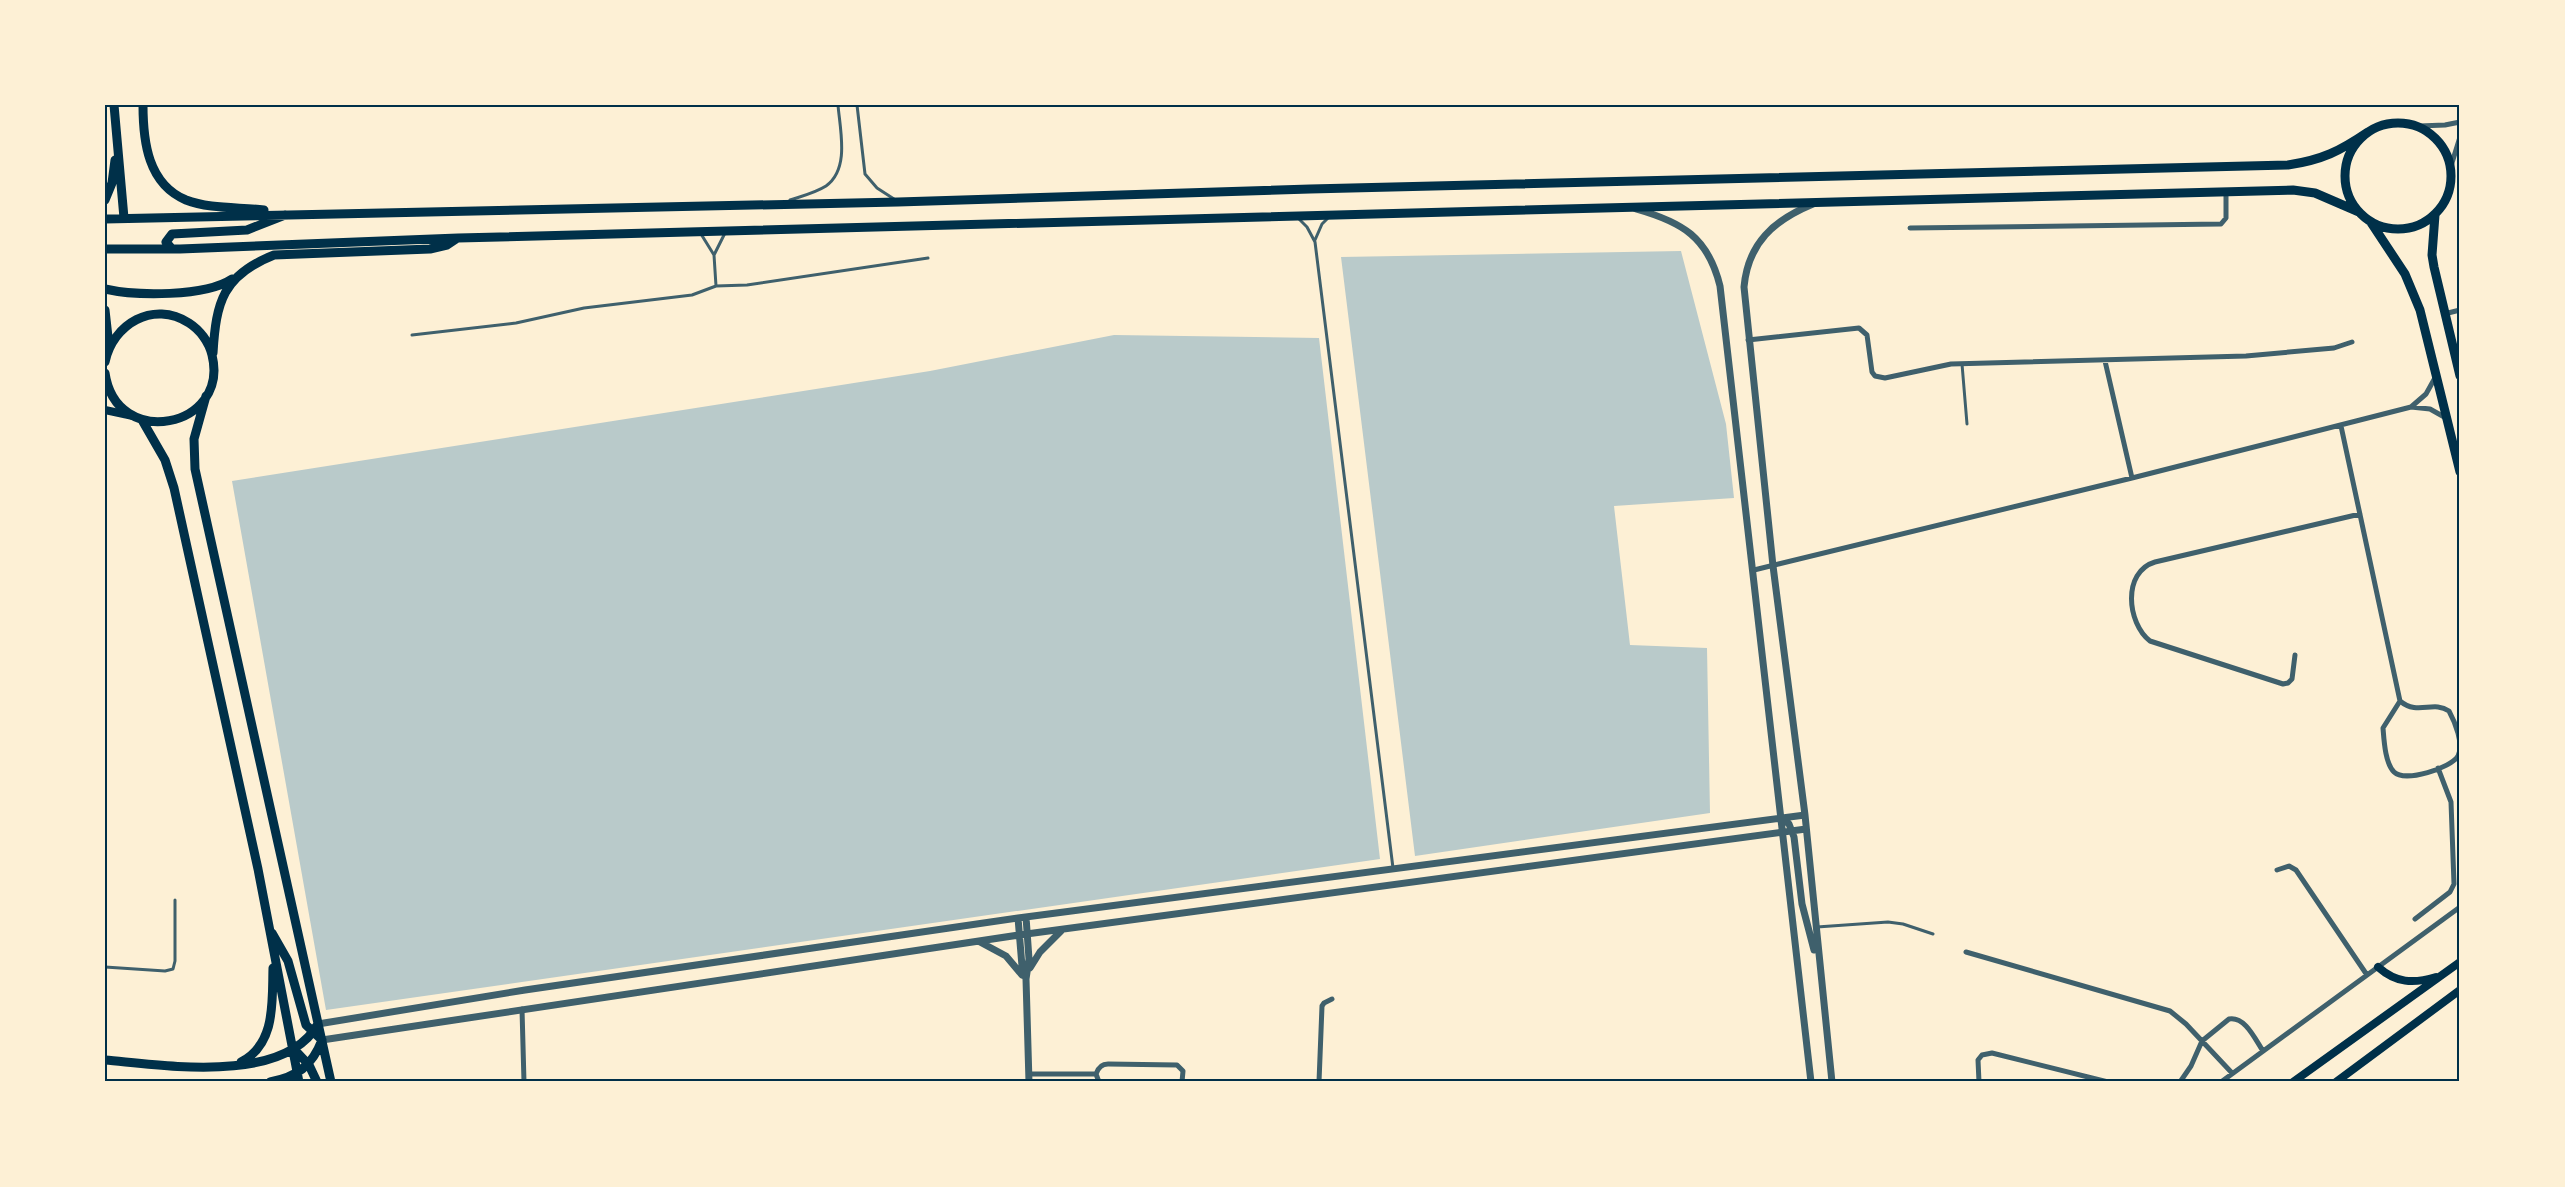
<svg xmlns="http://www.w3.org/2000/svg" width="2565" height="1187" font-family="'DM Sans',sans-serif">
  <rect width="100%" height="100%" fill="#fdf0d5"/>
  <path fill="#b9caca" d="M1681,251L1726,424L1734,498L1614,506L1630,645L1707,648L1710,813L1415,856L1341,257Z
    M1114,335L1319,338L1380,859L326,1010L232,481L930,371Z"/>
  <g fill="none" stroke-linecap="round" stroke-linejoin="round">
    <path stroke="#3f606c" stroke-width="3" d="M857,105L865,174L877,188L894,199
      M790,200C802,196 815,193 826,186C850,169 840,130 838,105
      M1299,219L1307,227L1315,242L1393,868
      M701,234L714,255
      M1315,240L1322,224L1328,218
      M716,286L714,255L725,233
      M412,335L516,323L584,308L692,295L716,286L747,285L928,258
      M1962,364L1967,424
      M1817,927L1888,922L1903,924L1933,934
      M105,967L165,971L173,969L175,961V900"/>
    <path stroke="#3f606c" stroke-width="5" d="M2419,126L2445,125L2460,122
      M2451,166L2460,137
      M1910,228L2221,224L2226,218V191
      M2444,314L2460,310
      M1748,340L1859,328L1867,335L1872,372L1875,376L1885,378L1951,364L2246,356L2334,348L2352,342
      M2105,361L2132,478
      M2411,407L2426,394L2436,376
      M2341,426L2400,701L2383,728C2384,740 2385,763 2394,772C2405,783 2451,768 2458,756C2464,744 2455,722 2449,711C2433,700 2418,716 2400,701
      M1754,570L2132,478L2411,407L2430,409L2446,418
      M2295,655L2292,679L2288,683L2283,684L2150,641C2127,623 2122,572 2155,562L2360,514
      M2277,870L2289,866L2296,870L2367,975
      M2415,919L2450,892L2454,884L2451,802L2438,768
      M1966,952L2170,1011L2186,1024L2232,1073
      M522,1009L524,1082
      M1029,1074H1096
      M1099,1082L1096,1074C1098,1068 1101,1064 1108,1064L1177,1065L1183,1071L1182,1082
      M1319,1082L1322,1006L1324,1003L1332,999
      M1979,1082L1978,1060L1982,1055L1992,1053L2108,1082
      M2180,1082L2191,1066L2202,1041L2229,1019C2245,1016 2255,1039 2263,1051
      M2221,1082L2460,907"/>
    <path stroke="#3f606c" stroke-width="7" d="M1813,204C1774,220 1748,243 1744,287L1773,566L1805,815L1832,1082
      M1636,209C1682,222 1708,237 1720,286L1811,1082
      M1781,817L1789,824L1794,837L1802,904L1814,950
      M1018,918L1022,966L1026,979L1029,1082
      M980,942L1006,956L1022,975
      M1030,968L1040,952L1061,931
      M1026,979L1029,959L1026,917
      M318,1024L525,990L1018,918L1805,815
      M322,1040L1019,935L1806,829"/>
    <path stroke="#003049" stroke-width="8" d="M105,410L133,416
      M2378,967C2396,983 2413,984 2436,977
      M2293,1082L2460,962
      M2336,1082L2460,990"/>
    <path stroke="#003049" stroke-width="9" d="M114,105L124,218
      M143,105C143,142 148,184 186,200C209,209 240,207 264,210
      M2345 176a53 53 0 1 1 106 0a53 53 0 1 1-106 0Z
      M105,200L112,183L115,160
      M2435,215L2432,255L2434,267L2460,376
      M105,219L898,202L1310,189L2288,165C2322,160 2340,151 2368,132
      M2370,221L2405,274L2420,310L2460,472
      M105,249H180L458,238L2293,190L2315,193L2359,212
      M172,249L166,242L172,234L247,230L285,215
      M105,289C136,296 205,297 232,279
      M105,310L109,346
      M213,353C216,302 223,275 274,255L430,249L447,245L456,239
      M105,362C113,324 153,300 189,323C200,330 209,342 212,355C230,428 116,451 105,373
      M206,396L194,439L195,469L331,1082
      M142,420L165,460L174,488L258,869L299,1082
      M293,1048L309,1065L317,1082
      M105,1060C163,1065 284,1085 318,1024
      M241,1062C276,1044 272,1002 273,968
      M270,1082C297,1077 312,1066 322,1040L306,1025L288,961L272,933"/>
  </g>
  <rect width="2565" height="1187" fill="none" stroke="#fdf0d5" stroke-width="213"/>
  <rect x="106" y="106" width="2352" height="974" fill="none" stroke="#003049" stroke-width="2"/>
</svg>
